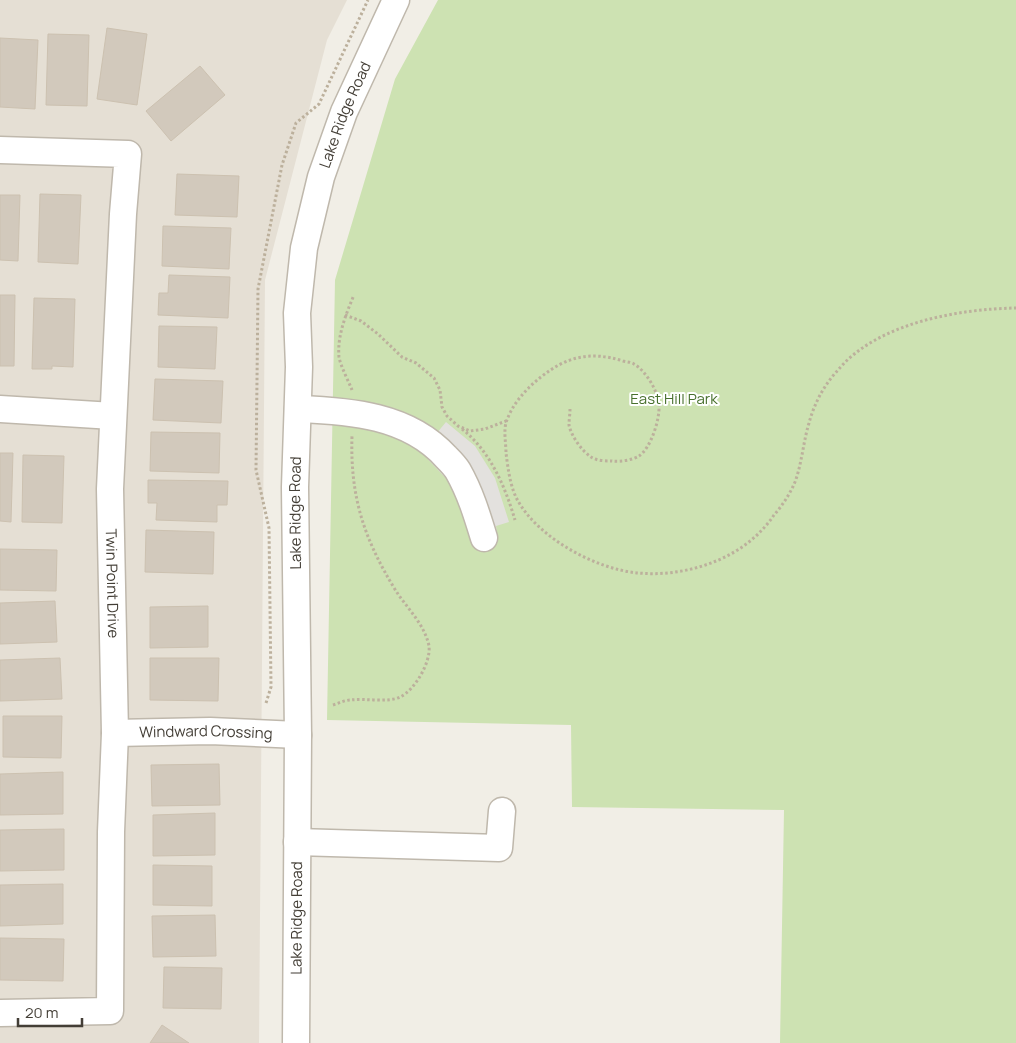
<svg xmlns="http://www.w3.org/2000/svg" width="1016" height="1043" font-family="Manrope,sans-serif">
  <rect width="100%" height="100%" fill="#f1eee6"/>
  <path fill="#e5dfd4" d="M0,0H347L327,40L265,280L259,1043H0Z"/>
  <path fill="#cde2b2" d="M438,0H1016V1043H780L784,810L572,807L571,725L327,720L335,280L395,79Z"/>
  <path fill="#e3e1de" d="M446,422L475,446L495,478L509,522L496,526L498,540L474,544L457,490L421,452Z"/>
  <path fill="#d2c9bc" stroke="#ccc1b0" d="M107,28L147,34L137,105L97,99Z
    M48,34L89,35L87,106L46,105Z
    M0,38L38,40L35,109L0,107Z
    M200,66L225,95L171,141L146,111Z
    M177,174L239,176L237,217L175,215Z
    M40,194L81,195L78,264L38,262Z
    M0,195H20L18,261L0,260Z
    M163,226L231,228L229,269L162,266Z
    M169,275L230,277L228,318L158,315L159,293H168Z
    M0,295H15L14,366H0Z
    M34,298L75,299L73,367L52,366V369H32Z
    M159,326L217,327L215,369L158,367Z
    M155,379L223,381L221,423L153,420Z
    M151,432L220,433L219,473L150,471Z
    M0,453H13L11,522L0,521Z
    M23,455L64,456L62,523L22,522Z
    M148,480L228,481L227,505H217V522L156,520L157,503H148Z
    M146,530L214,532L213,574L145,572Z
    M0,549L57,550L56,591L0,590Z
    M55,601L57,642L0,644V603Z
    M208,606V647L150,648V607Z
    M60,658L62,699L0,701V660Z
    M150,658H219L218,701L150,700Z
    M3,716H62L61,758L3,757Z
    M219,764L220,805L152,806L151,765Z
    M63,772V814L0,815V774Z
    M215,813V855L153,856V815Z
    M64,829V870L0,871V830Z
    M153,865L212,866V906L153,905Z
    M63,884V924L0,926V885Z
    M215,915L216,956L153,957L152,916Z
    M0,938L64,939L63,981L0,980Z
    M164,967L222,968L221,1009L163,1008Z
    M162,1025L189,1043H150Z"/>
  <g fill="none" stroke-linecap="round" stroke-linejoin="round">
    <defs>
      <g id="minor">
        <path id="s1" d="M0,150L128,154L123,214L110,489L115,733L111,832L110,1011L0,1013"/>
        <path d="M0,409L113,416"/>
        <path d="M298,409C350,411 408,415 446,457C450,461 455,466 458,471C470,492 477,515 484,538"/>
        <path id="s2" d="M115,733L210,731L298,735"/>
        <path d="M297,842L499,848L502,811"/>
        <path id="s3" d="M296,1043L298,735L295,487L299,367L297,313L304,248L321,177L344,112L396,0"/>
      </g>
    </defs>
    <use href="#minor" stroke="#bfb8ac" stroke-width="29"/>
    <path stroke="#bcb09c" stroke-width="3" stroke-dasharray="2.5 2.5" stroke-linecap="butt" d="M345,315L361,321L378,334L402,357L416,363L434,378L440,390L442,407L447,416L458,426L470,431L485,429L506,421
      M352,390C348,380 341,367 339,357C337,336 346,314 354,295
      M570,409C570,414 569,420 569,425C571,436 582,451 591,457C597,461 606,461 612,461C620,462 633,460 639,456C651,448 660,419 659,405C658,391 646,371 634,364C631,362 627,362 623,361C591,351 567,356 541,377C527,388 513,403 507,420C503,429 506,443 506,453C508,468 510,487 518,501C539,538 595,569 638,573C680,577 730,563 760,532C765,527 770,521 774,515C782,506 790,494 795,482C802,463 803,443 809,423C814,404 824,385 838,370C877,323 958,309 1016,308
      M462,429C490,451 505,486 515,520
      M266,703L271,687L269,528L256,470L258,289L282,165L296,123L319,104L368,0
      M333,705C339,703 345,700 351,700C365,698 388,703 400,697C415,690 431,662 429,646C425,625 407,608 396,591C364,539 350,497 352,436"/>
    <use href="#minor" stroke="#fff" stroke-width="26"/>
  </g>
  <g text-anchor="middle" stroke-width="4" stroke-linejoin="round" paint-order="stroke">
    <g font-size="15" fill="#433e36" stroke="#fff">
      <text dy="5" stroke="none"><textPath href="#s3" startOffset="935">Lake Ridge Road</textPath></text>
      <text dy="5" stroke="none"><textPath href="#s3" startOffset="530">Lake Ridge Road</textPath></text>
      <text dy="5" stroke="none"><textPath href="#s1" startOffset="558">Twin Point Drive</textPath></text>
      <text dy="5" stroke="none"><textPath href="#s2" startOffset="91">Windward Crossing</textPath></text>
      <text dy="5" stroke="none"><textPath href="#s3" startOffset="125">Lake Ridge Road</textPath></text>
    </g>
    <g font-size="15" fill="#48702e" stroke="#fff">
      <text x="674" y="404">East Hill Park</text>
    </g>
  </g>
  <path d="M18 1018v8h64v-8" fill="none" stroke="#433e36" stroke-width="2.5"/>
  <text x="25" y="1018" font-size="15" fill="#433e36" stroke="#ffffff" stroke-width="4" paint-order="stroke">20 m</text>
</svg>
